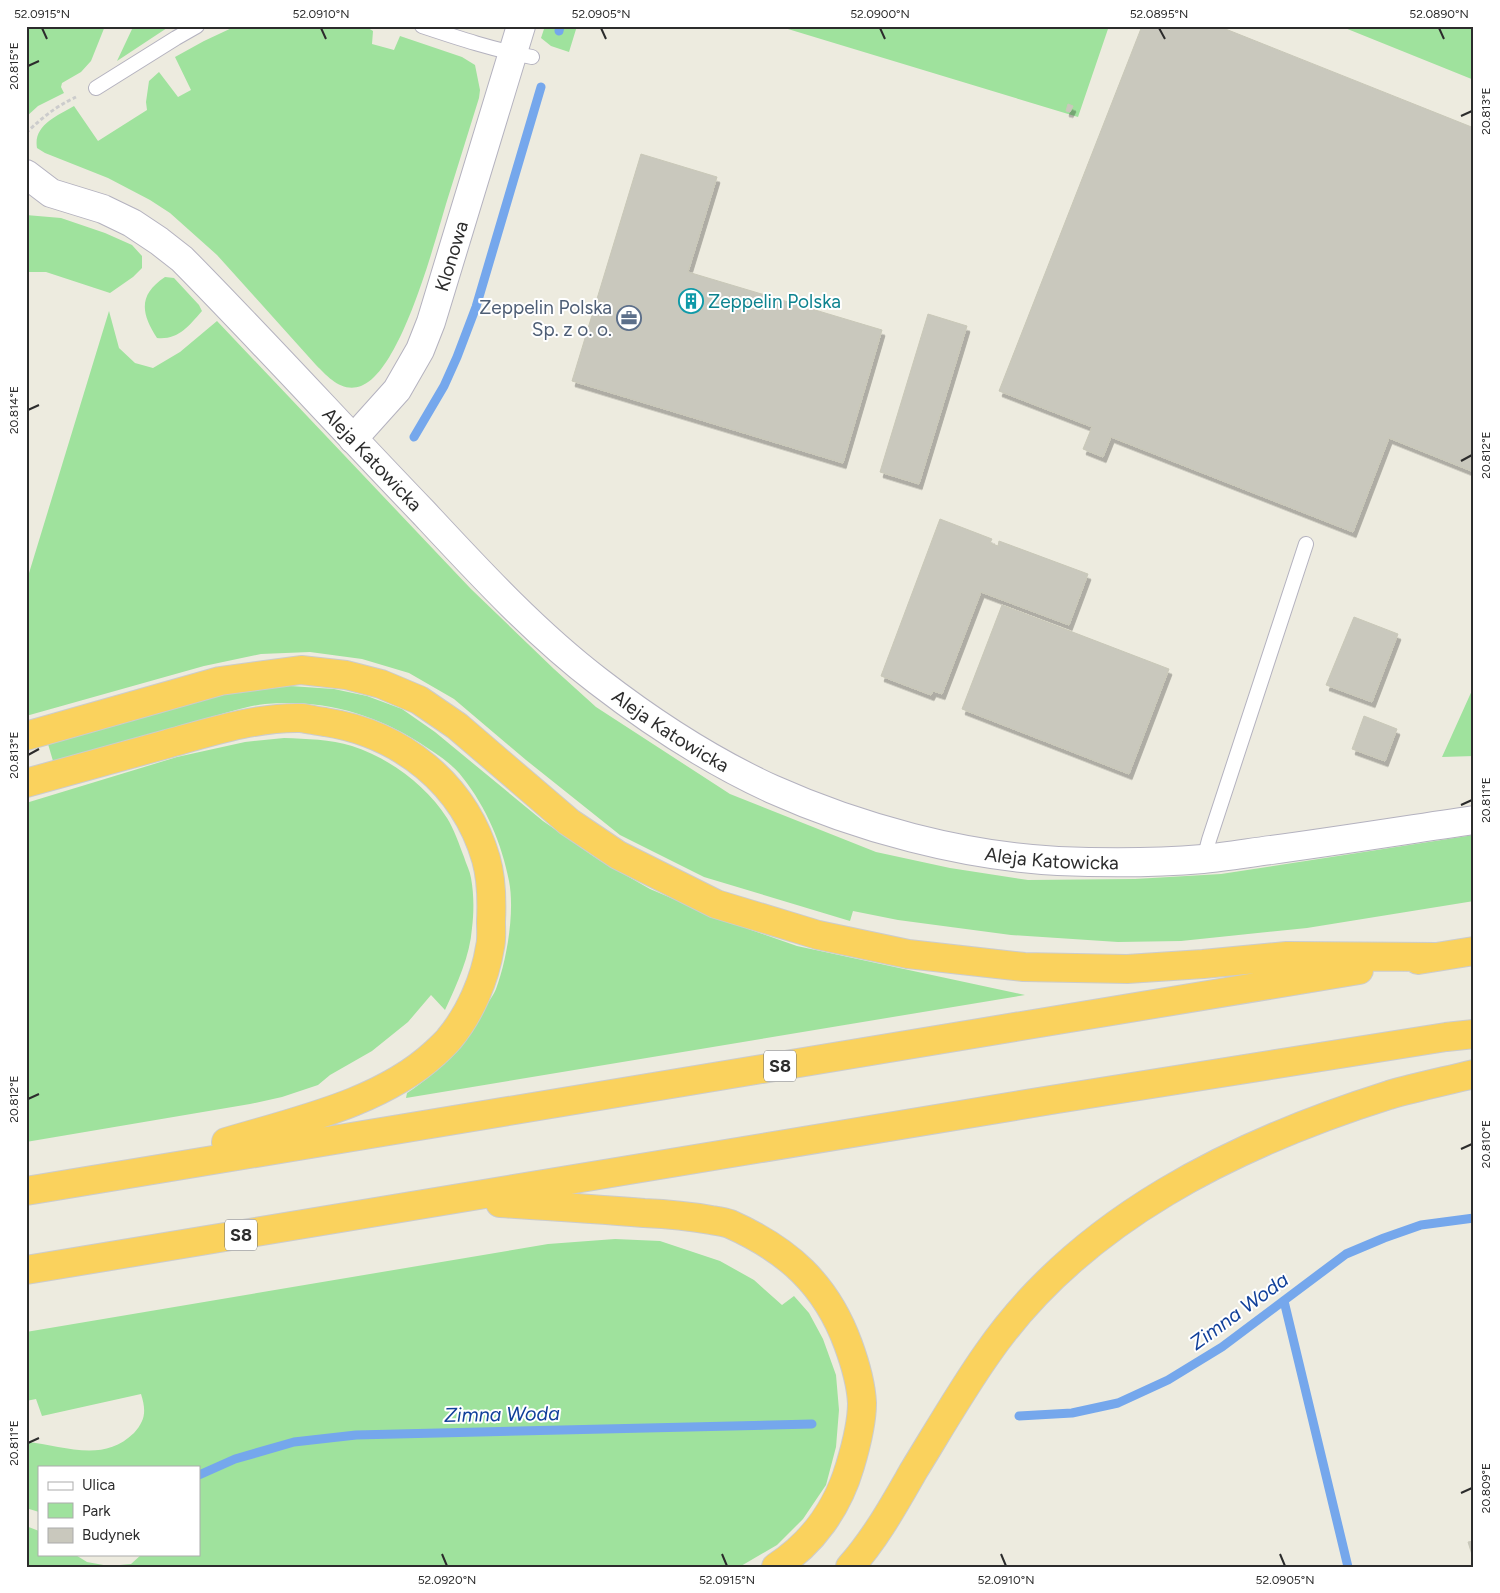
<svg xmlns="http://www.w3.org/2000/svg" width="1500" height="1593" font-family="Figtree,sans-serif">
  <defs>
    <filter id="shadow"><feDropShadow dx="3" dy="5.5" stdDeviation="0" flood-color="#0004"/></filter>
  </defs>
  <rect width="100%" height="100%" fill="#edebdf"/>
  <path fill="#9fe29d" d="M26,26H105L91,61L81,72L62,83L61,87L64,93L38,106L26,117Z
    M133,26H170L117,61L133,27Z
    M236,26H365L373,31L372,44L394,50L400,36L462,57L475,65L480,90L479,98C468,133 457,169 446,204C434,244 401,371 361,386C342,393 328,377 316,365L217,255L170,213L150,200L108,178L45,153L37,148C33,125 57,116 74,106L98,141L147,110L146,102L149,81L159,72L178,97L191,90L175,57L204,41Z
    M545,26H577L569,52L551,46L541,38Z
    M778,26H1109L1078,117Z
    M1340,26H1474V80Z
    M26,215L61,218L105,233L132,245L142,256V268L133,277L110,293L46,272H26Z
    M165,277L174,278L199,305L202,311C188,327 178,340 157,338C141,313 138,295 165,277Z
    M109,311L119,348L135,363L153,368L180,352L217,321L471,589L554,669L596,707L730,794L876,852L950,868L1028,880L1135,879L1221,874L1474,835V901L1307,928L1181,941L1118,942L1011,935L898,920L853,911L850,921L704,877L620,835L526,760L454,699L409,673L362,659L310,652L261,654L204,666L26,716V583Z
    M290,686L334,689L367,696L402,709L435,732L543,821L599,860L650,889L723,920L797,946L1025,995L406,1098L407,1093C442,1070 462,1047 483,1011C487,1004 493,996 496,989C507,960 515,911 509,881C502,844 486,807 463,778C452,763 435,753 420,743C373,713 321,699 265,704C255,705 245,708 236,710L53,761L48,744L190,703L244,690Z
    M1474,686V756L1442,757Z
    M284,738C307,739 330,739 352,746C389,758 426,785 447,818C454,829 459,844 464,857C466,864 470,871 471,878C474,894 474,912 472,928C470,956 457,984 445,1010L431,995L408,1022L372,1051L330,1075L318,1085L282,1097L250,1104L26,1142V803L177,757L245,742Z
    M615,1239L660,1241L720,1261L754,1280L782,1305L794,1296L809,1313L823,1339L836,1375L839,1410L836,1447L826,1485L803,1519L777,1545L741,1566L26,1567V1526L39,1531V1554H74L87,1562L109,1566L131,1564L142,1554H199V1467H39V1512L26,1508V1442C64,1445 102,1464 134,1433C146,1420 146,1410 141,1394L42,1416L36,1399L26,1401V1332L548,1244Z"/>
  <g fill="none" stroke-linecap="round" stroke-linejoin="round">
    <path stroke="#75a7ec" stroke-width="9" d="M559,31L560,26
      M414,437L444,386L457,357L476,307L541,87
      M1284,1301L1348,1567
      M1019,1416L1072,1413L1118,1403L1168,1380L1222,1347L1346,1254L1384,1238L1421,1225L1474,1218
      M199,1475L235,1459L294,1442L356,1435L812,1424"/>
  </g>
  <path fill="#c9c8bd" stroke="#c9c8b8" filter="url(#shadow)" d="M1142,26H1218L1474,128V472L1389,438L1353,532L1111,437L1103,457L1083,449L1092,427L999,391Z
    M1068,104L1073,106L1070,112L1066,111Z
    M641,154L717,177L688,272L882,330L843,463L572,381Z
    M928,314L967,326L919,484L880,472Z
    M940,519L992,539L990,543L998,546L999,541L1088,574L1069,625L981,592L942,694L933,691L931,695L881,676Z
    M1002,605L1169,669L1129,774L962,709Z
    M1354,617L1398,634L1372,702L1326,685Z
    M1364,716L1397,729L1385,761L1352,749Z
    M1474,1541V1561L1468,1542Z"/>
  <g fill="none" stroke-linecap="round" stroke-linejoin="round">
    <defs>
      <path id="lane" d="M422,26C458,38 494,50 532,57
        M96,88L176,38L197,26
        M1204,859L1209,840L1306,544"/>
      <g id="street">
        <path id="s1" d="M353,439L397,390L420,350L431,322L521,26"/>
      </g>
      <g id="secondary">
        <path id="s2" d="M26,174L51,193L103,209L132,223L159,241L182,259C264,342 342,428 423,512C478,571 534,632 598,681C651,722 711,761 772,789C859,828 963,856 1058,861C1106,863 1155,863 1203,859C1225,857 1248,853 1271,850C1338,841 1406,830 1474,820"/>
      </g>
      <path id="highway" d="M26,736L220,681L301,670L346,675L381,684L419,700L457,726L569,822L618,855L716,904L818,935L908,954L1024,967L1127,969L1203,964L1287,956L1436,957
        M26,783C73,770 120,757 167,744C210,732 256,717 301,718C309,719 317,721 325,722C402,734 464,784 486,859C492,880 492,901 491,922C491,930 492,939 490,947C485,979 470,1014 449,1039C445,1044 439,1049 435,1053C381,1103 296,1121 226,1142
        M1418,960L1474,951
        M26,1191L1359,970
        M500,1203C548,1206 596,1209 644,1213C667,1214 689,1216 711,1220C717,1221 724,1222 730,1224C788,1250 826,1284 848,1344C855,1363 861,1383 862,1403C862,1424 856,1446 850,1466C838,1507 813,1543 776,1567
        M26,1270L1057,1099L1446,1037L1474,1034
        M850,1567C876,1538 895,1503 914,1470C938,1431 961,1391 987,1354C1080,1219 1237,1143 1389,1095C1417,1087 1446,1081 1474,1074"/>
    </defs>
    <use href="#lane" stroke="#b4b2bf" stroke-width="16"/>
    <use href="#street" stroke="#b4b2bf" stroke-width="30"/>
    <use href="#secondary" stroke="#b4b2bf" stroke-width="30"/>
    <use href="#highway" stroke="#ccc" stroke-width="30"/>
    <path stroke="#ccc" stroke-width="3" stroke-dasharray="4 2.5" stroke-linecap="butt" d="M26,133C43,117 55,107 76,97"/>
    <use href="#lane" stroke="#fff" stroke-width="14"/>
    <use href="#street" stroke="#fff" stroke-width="28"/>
    <use href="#secondary" stroke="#fff" stroke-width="28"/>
    <use href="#highway" stroke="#fad25d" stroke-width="28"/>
  </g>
  <path fill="none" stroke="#2c2c2c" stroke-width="2" d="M42,28L47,39M321,28L326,39M601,28L606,39M880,28L885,39M1159,28L1165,39M1439,28L1444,39M28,66L39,61M1461,116L1472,111M28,410L39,405M1461,461L1472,455M28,755L39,749M1461,805L1472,800M28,1099L39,1094M1461,1149L1472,1144M28,1443L39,1438M1461,1493L1472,1488M442,1554L447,1566M722,1554L727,1566M1001,1554L1006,1566M1280,1554L1285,1566"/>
  <defs>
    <symbol id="building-ring" viewBox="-11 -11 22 22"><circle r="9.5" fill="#fff" stroke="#0f9aa8" stroke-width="1.5"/><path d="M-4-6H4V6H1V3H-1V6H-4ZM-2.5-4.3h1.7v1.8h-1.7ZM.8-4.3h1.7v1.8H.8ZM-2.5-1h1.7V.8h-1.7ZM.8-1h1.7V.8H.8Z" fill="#0f9aa8"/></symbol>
    <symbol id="office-ring" viewBox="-11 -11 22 22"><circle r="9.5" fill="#fff" stroke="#5c6f8a" stroke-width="1.5"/><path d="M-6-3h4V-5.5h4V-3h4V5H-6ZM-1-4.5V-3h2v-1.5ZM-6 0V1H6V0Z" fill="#5c6f8a"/></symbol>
  </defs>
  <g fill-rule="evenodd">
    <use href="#building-ring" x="677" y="287" width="28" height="28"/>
    <use href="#office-ring" x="615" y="304" width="28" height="28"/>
  </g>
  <g text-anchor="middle" stroke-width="4" stroke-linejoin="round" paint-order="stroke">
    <g fill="#fff" stroke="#6b6b6b" stroke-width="1">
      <rect x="764" y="1050.5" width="32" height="31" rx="4"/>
      <rect x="225" y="1219.5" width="32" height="31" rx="4"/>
    </g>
    <g font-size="18" font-weight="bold" fill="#2c2c2c">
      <text x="780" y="1072">S8</text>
      <text x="241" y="1241">S8</text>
    </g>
    <g font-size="19" fill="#2c2c2c" stroke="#fff">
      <text dy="7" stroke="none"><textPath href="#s1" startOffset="211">Klonowa</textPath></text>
      <text dy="7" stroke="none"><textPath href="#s2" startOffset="456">Aleja Katowicka</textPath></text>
      <text dy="7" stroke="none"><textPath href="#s2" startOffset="861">Aleja Katowicka</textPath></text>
      <text dy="7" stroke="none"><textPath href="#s2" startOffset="1268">Aleja Katowicka</textPath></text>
    </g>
    <g font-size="19" fill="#0d838f" stroke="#fff" text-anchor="start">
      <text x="708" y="308">Zeppelin Polska</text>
    </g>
    <g font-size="19" fill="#4e5e75" stroke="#fff" text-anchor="end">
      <text x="612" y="314">Zeppelin Polska<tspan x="612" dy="22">Sp. z o. o.</tspan></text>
    </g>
    <g font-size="20" font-style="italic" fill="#11409a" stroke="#fff">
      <text transform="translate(1239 1311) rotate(-36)" y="7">Zimna Woda</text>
      <text transform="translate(502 1414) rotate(-1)" y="7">Zimna Woda</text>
    </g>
  </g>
  <rect width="1500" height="1593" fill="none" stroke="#ffffff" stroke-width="55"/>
  <rect x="38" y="1466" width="162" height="90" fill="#ffffff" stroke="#ababab"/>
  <rect x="48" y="1482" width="25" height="8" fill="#ffffff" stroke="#ababab"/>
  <text x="82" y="1490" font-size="15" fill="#2c2c2c">Ulica</text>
  <rect x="48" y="1503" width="25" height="15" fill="#9fe29d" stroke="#ababab"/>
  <text x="82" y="1516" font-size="15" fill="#2c2c2c">Park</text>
  <rect x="48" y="1528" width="25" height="15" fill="#c9c8bd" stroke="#ababab"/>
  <text x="82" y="1540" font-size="15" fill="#2c2c2c">Budynek</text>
  <rect x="28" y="28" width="1444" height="1538" fill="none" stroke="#2c2c2c" stroke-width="2"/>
  <g font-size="12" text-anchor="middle" fill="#2c2c2c">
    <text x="42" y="18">52.0915°N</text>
    <text x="321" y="18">52.0910°N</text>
    <text x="601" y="18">52.0905°N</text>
    <text x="880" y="18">52.0900°N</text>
    <text x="1159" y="18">52.0895°N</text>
    <text x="1439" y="18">52.0890°N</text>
    <text transform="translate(14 66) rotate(-90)" y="4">20.815°E</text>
    <text transform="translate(1486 111) rotate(-90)" y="4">20.813°E</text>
    <text transform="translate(14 410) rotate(-90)" y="4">20.814°E</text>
    <text transform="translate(1486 455) rotate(-90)" y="4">20.812°E</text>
    <text transform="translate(14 755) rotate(-90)" y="4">20.813°E</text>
    <text transform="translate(1486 800) rotate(-90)" y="4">20.811°E</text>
    <text transform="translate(14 1099) rotate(-90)" y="4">20.812°E</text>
    <text transform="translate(1486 1144) rotate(-90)" y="4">20.810°E</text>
    <text transform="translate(14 1443) rotate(-90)" y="4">20.811°E</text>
    <text transform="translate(1486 1488) rotate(-90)" y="4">20.809°E</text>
    <text x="447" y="1584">52.0920°N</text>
    <text x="727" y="1584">52.0915°N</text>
    <text x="1006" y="1584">52.0910°N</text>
    <text x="1285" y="1584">52.0905°N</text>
  </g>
</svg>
